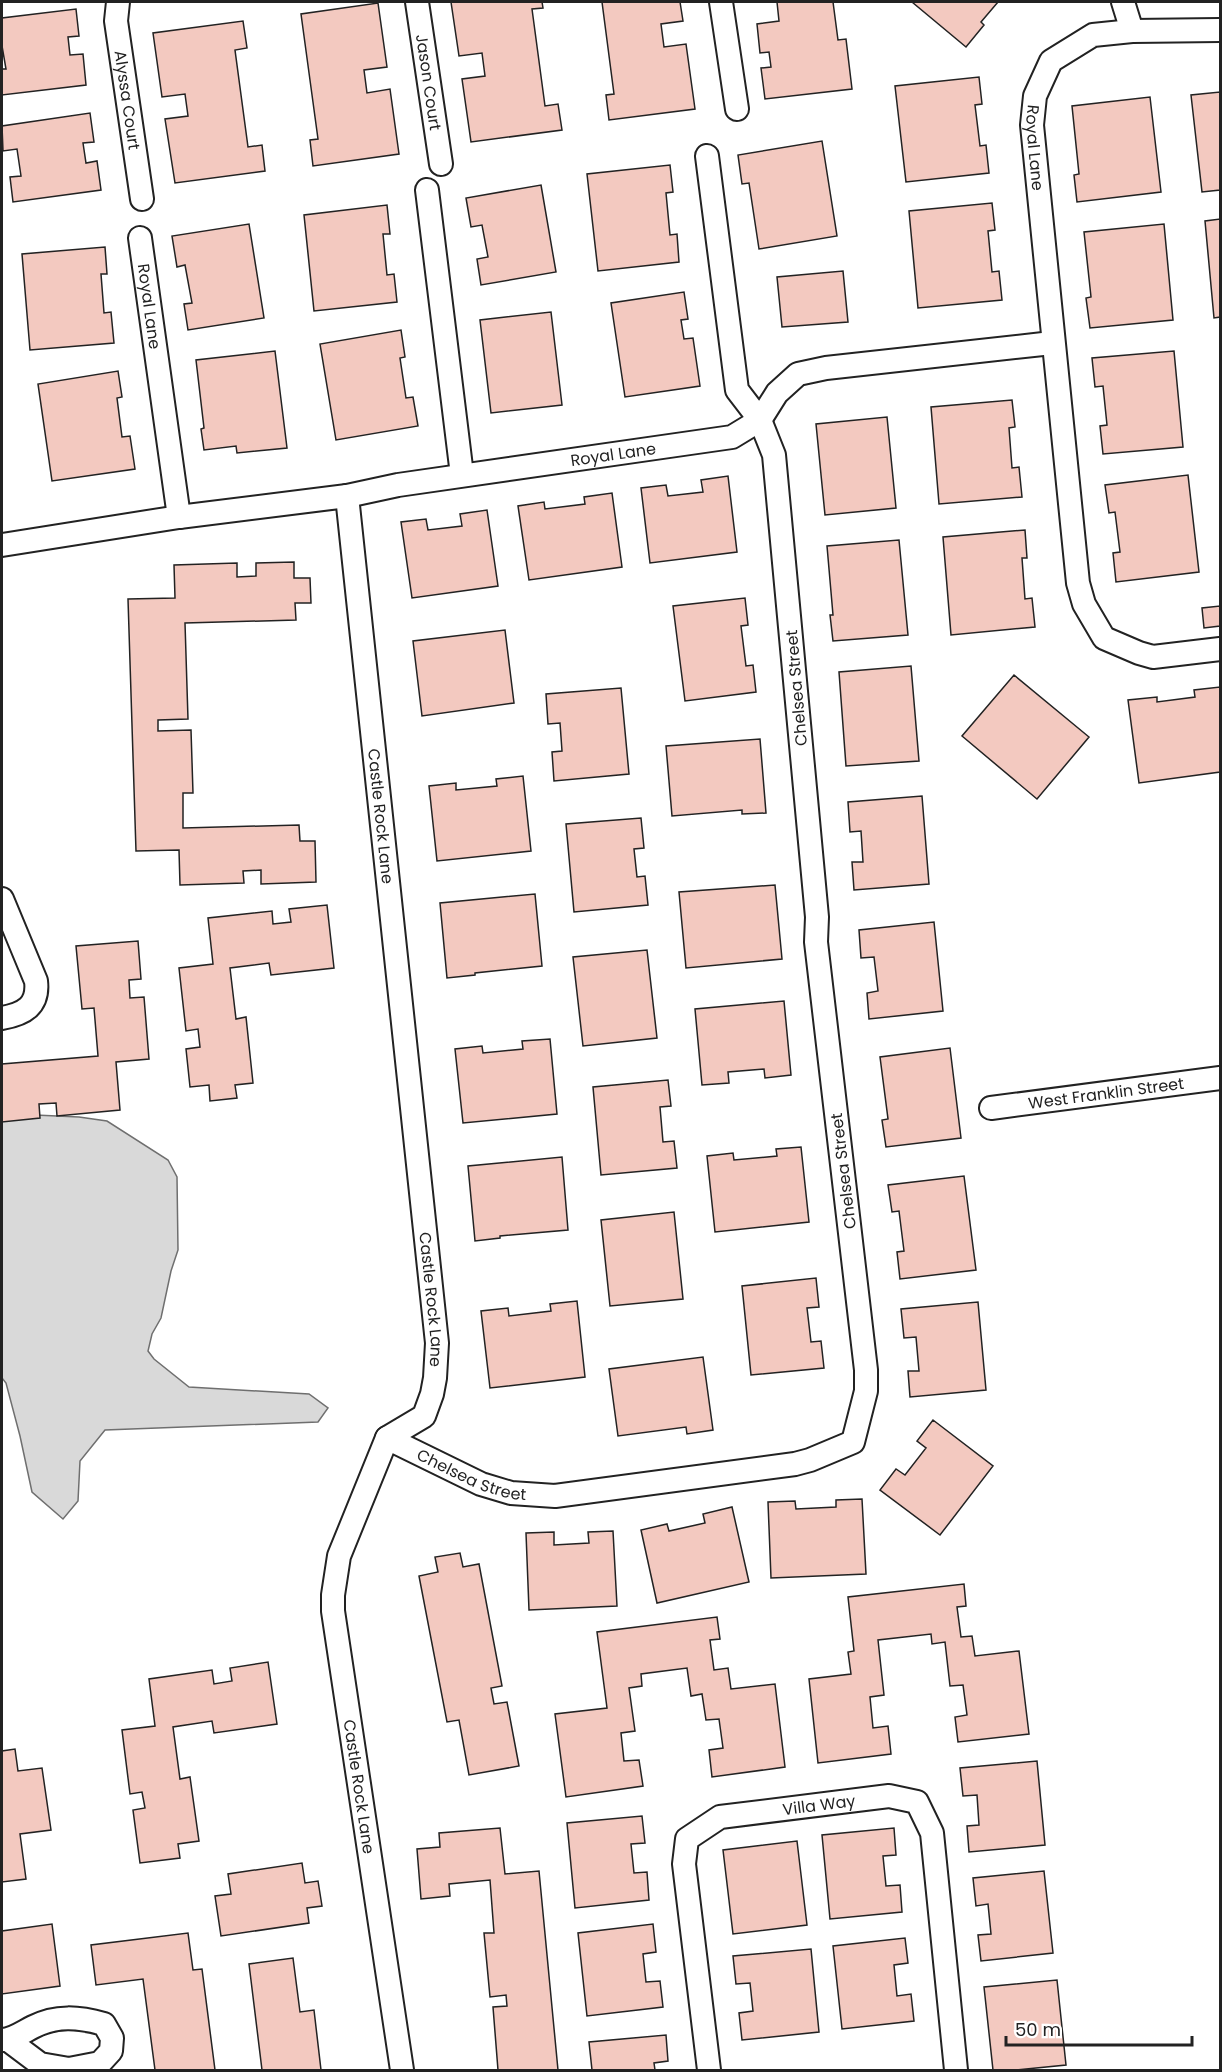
<svg xmlns="http://www.w3.org/2000/svg" width="1222" height="2072" font-family="Poppins,sans-serif">
  <rect width="100%" height="100%" fill="#fff"/>
  <path fill="#d9d9d9" stroke="#6f6f6f" stroke-width="1.5" d="M35,1115L79,1117L107,1121L168,1160L177,1177L178,1250L171,1271L161,1318L152,1334L148,1351L154,1359L189,1387L309,1394L328,1408L318,1422L105,1430L80,1461L78,1501L63,1519L32,1492L20,1436L6,1383L2,1378V1119Z"/>
  <path fill="#f3c9c0" stroke="#222" stroke-width="1.5" d="M451,2H542L543,8L532,9L545,106L558,104L562,130L471,142L462,79L485,76L482,53L459,56Z
    M602,2H680L683,21L661,24L664,47L686,44L695,109L609,120L606,95L614,94Z
    M777,2H833L838,40L846,39L852,89L765,99L761,68L771,67L769,52L760,53L757,24L779,21Z
    M912,2H998L981,22L984,25L966,47Z
    M378,3L387,67L364,70L367,93L390,89L399,154L313,166L310,140L318,139L301,14Z
    M76,9L79,36L68,37L70,55L83,54L86,85L2,95V69H6L2,46V18Z
    M243,21L247,48L235,50L248,147L262,145L265,171L175,183L165,119L188,116L185,94L162,97L153,33Z
    M979,77L982,104L975,105L980,146L986,145L989,173L906,182L895,86Z
    M1220,92V190L1202,192L1191,95Z
    M1150,97L1161,192L1077,202L1074,175L1079,174L1072,106Z
    M90,113L94,142L83,143L86,163L97,161L101,190L13,202L10,177L21,176L17,149L3,151L2,126Z
    M822,141L837,236L759,249L749,183L742,184L738,155Z
    M670,165L673,192L666,193L670,235L677,234L679,262L598,271L587,174Z
    M541,185L556,272L481,285L477,259L488,257L482,225L471,227L466,198Z
    M992,203L995,230L988,231L992,272L999,271L1002,300L918,308L909,211Z
    M387,205L390,234H383L387,275L394,274L397,302L314,311L304,215Z
    M1220,219V317L1214,318L1205,221Z
    M249,224L264,318L188,330L184,304L192,303L185,265L177,267L172,236Z
    M1164,224L1173,320L1090,328L1086,298L1091,297L1084,232Z
    M105,247L107,274H101L104,313L111,312L114,343L30,350L22,254Z
    M843,271L848,322L782,327L777,277Z
    M684,292L688,319L681,320L684,339L693,338L700,386L625,397L611,303Z
    M551,312L562,405L491,413L480,320Z
    M401,330L405,357L400,358L406,398L413,397L418,426L336,440L320,344Z
    M275,351L287,448L237,453L236,446L204,450L201,429L204,428L196,360Z
    M1174,351L1183,447L1103,454L1100,426L1107,425L1103,386L1095,387L1092,358Z
    M118,371L122,397L117,398L122,437L130,436L135,469L52,481L38,384Z
    M1012,400L1015,427L1009,428L1012,468L1019,467L1022,497L939,504L931,407Z
    M887,417L896,508L825,515L816,424Z
    M1188,475L1199,572L1116,582L1113,553L1120,552L1115,512L1109,513L1105,485Z
    M728,476L737,552L650,563L641,488L666,485L668,496L703,492L701,480Z
    M612,493L622,567L529,580L518,506L544,502L545,509L585,504L584,497Z
    M487,510L498,586L412,598L401,522L426,519L428,530L462,526L460,514Z
    M1025,530L1027,558H1022L1025,599L1032,598L1035,627L951,635L943,537Z
    M899,540L908,635L833,641L830,615H833L827,546Z
    M294,562V578H310L311,603H295L296,620L185,623L188,719L158,720V731L191,730L193,793H183V828L299,825L300,841H315L316,882L261,884V870L243,871L244,883L180,885L179,850L136,851L128,599L175,598L174,565L237,563V577L256,576V563Z
    M745,598L748,625L741,626L746,666L753,665L756,692L685,701L673,606Z
    M1220,606V626L1204,628L1202,608Z
    M505,630L514,703L422,716L413,641Z
    M911,666L919,761L846,766L839,672Z
    M1014,675L1089,737L1037,799L962,736Z
    M1220,687V772L1139,783L1128,700L1157,697V702L1195,697L1194,690Z
    M621,688L629,774L554,781L552,752L562,751L560,723L548,724L546,694Z
    M760,739L766,813L742,814V810L672,816L666,746Z
    M523,776L531,851L437,861L429,786L456,783V790L497,786L496,779Z
    M922,796L929,884L854,890L852,862H863L861,831L850,832L848,802Z
    M641,818L644,848L634,849L637,877L645,876L648,905L574,912L566,824Z
    M775,885L782,959L686,968L679,892Z
    M535,894L542,966L475,973V975L447,978L440,903Z
    M327,905L334,968L271,975L269,963L230,968L236,1019L246,1017L253,1083L235,1085L237,1098L210,1101L209,1085L190,1087L186,1049L200,1047L198,1029L186,1031L179,968L213,964L208,918L272,911L273,924L291,922L289,909Z
    M934,922L943,1011L869,1019L867,993L878,991L874,957L861,958L859,930Z
    M138,941L141,979L129,980L130,998L144,997L149,1059L116,1062L120,1110L57,1116L56,1103L39,1104L40,1118L2,1122V1064L98,1056L94,1008L82,1009L76,946Z
    M647,950L657,1038L583,1046L573,957Z
    M784,1001L791,1075L765,1078L764,1069L728,1072L729,1083L702,1085L695,1009Z
    M550,1039L557,1114L463,1123L455,1049L482,1046L483,1053L523,1049L522,1041Z
    M950,1048L961,1138L886,1147L882,1120L888,1119L880,1057Z
    M668,1080L671,1106L660,1107L663,1142L674,1141L677,1168L601,1175L593,1087Z
    M801,1147L809,1222L715,1232L707,1156L733,1153L734,1160L777,1156L776,1149Z
    M562,1157L568,1230L500,1236V1238L475,1241L468,1166Z
    M964,1176L976,1270L900,1279L897,1252L904,1251L899,1211L892,1212L888,1185Z
    M674,1212L683,1299L610,1306L601,1220Z
    M816,1278L819,1307L807,1308L811,1342L821,1341L824,1368L751,1375L742,1286Z
    M577,1301L585,1377L490,1388L481,1311L508,1308L509,1316L551,1311L550,1304Z
    M978,1302L986,1390L910,1397L908,1371H919L916,1337L904,1338L901,1309Z
    M703,1357L713,1430L687,1434L686,1427L618,1436L609,1369Z
    M933,1420L993,1466L940,1535L880,1490L896,1469L905,1475L926,1448L917,1441Z
    M862,1499L866,1574L771,1578L768,1502L795,1501L796,1509L836,1507V1500Z
    M732,1507L749,1582L657,1603L641,1530L667,1524L669,1531L705,1523L703,1514Z
    M613,1531L617,1606L529,1610L526,1533L554,1532V1545L589,1543L588,1532Z
    M460,1553L463,1567L479,1564L502,1686L491,1688L494,1704L507,1702L519,1766L469,1775L459,1720L447,1722L419,1576L438,1572L435,1557Z
    M964,1584L966,1606L957,1607L961,1637L972,1636L975,1656L1019,1651L1029,1734L958,1742L955,1717L967,1715L963,1685L950,1686L945,1642L932,1644L931,1634L878,1640L884,1695L870,1697L873,1728L888,1726L891,1754L818,1763L809,1679L851,1674L848,1652L854,1651L848,1597Z
    M717,1617L720,1639L710,1640L714,1670L728,1668L731,1689L775,1684L785,1767L712,1777L709,1750L723,1748L719,1719L706,1720L702,1694L691,1696L687,1668L641,1674L642,1686L629,1688L635,1731L621,1733L624,1761L639,1760L643,1786L566,1797L555,1714L607,1708L597,1632Z
    M268,1662L277,1724L214,1733L212,1721L173,1727L180,1779L190,1777L199,1841L178,1844L180,1858L140,1863L133,1810L145,1808L142,1792L130,1794L122,1730L155,1726L149,1679L212,1670L214,1684L232,1681L230,1668Z
    M15,1749L18,1771L42,1768L51,1830L20,1834L26,1879L2,1882V1751Z
    M1037,1761L1045,1845L969,1852L967,1826L979,1825L977,1795L963,1796L960,1768Z
    M642,1816L645,1843L631,1844L634,1873L647,1872L649,1900L575,1908L567,1823Z
    M500,1828L505,1874L539,1871L558,2070H498L493,2007L507,2006L506,1995L490,1997L484,1933H494L490,1880L449,1884L450,1896L421,1899L417,1849L440,1847L439,1833Z
    M894,1828L896,1855L883,1856L886,1886L900,1885L902,1912L830,1919L822,1835Z
    M797,1841L807,1925L733,1934L723,1850Z
    M302,1863L305,1883L318,1881L322,1906L307,1908L309,1923L221,1936L215,1896L231,1894L228,1874Z
    M1044,1871L1053,1953L981,1961L978,1935L991,1934L988,1904L976,1906L973,1878Z
    M52,1924L60,1986L2,1994V1931Z
    M653,1924L656,1952L643,1954L646,1982L660,1981L663,2007L587,2016L578,1933Z
    M188,1933L193,1970L202,1969L215,2070H155L143,1979L96,1985L91,1945Z
    M905,1938L908,1963L894,1965L897,1996L911,1994L914,2021L842,2029L833,1946Z
    M811,1949L819,2032L742,2040L739,2013L753,2011L750,1983L736,1984L733,1956Z
    M293,1958L300,2012L314,2010L321,2070H262L249,1964Z
    M1057,1980L1066,2065L1015,2070H993L984,1987Z
    M666,2035L668,2061L654,2063L655,2070H592L589,2042Z"/>
  <g fill="none" stroke-linecap="round" stroke-linejoin="round">
    <defs>
      <g id="minor">
        <path id="s1" d="M118,2L116,21L142,199"/>
        <path id="s2" d="M417,2L441,164"/>
        <path d="M721,2L737,109"/>
        <path d="M1123,2L1132,31"/>
        <path id="s3" d="M1220,30L1132,31L1093,35L1051,61L1035,96L1032,125L1078,583L1084,604L1104,638L1139,653L1153,657L1220,649"/>
        <path d="M427,190L462,475"/>
        <path id="s4" d="M140,238L179,517"/>
        <path id="s5" d="M347,496L437,1343L435,1378L432,1394L424,1416L387,1438L339,1556L333,1595V1611L402,2070"/>
        <path id="s6" d="M2,545L179,517L347,496L398,485L732,437L760,420L777,393L798,374L826,368L1052,343"/>
        <path d="M2,899L36,981C39,1006 24,1014 2,1018"/>
        <path id="s7" d="M991,1108L1220,1078"/>
        <path id="s8" d="M387,1438L481,1484L511,1493L555,1496L795,1464L810,1460L853,1442L866,1391V1370L816,942L817,917L774,455L760,420L737,390L707,156"/>
        <path d="M2,2040C12,2040 23,2032 33,2027C56,2015 79,2017 104,2024L112,2038L111,2051L100,2063L69,2069L40,2064L8,2040"/>
        <path id="s9" d="M709,2070L684,1864L687,1839L720,1817L889,1796L917,1802L932,1833L956,2070"/>
      </g>
    </defs>
    <use href="#minor" stroke="#222" stroke-width="26"/>
    <use href="#minor" stroke="#fff" stroke-width="22"/>
  </g>
  <g text-anchor="middle" stroke-width="4.5" stroke-linejoin="round" paint-order="stroke">
    <g font-size="16" fill="#222" stroke="#fff">
      <text dy="6" stroke="none"><textPath href="#s2" startOffset="81">Jason Court</textPath></text>
      <text dy="6" stroke="none"><textPath href="#s1" startOffset="99">Alyssa Court</textPath></text>
      <text dy="6" stroke="none"><textPath href="#s3" startOffset="267">Royal Lane</textPath></text>
      <text dy="6" stroke="none"><textPath href="#s4" startOffset="69">Royal Lane</textPath></text>
      <text dy="6" stroke="none"><textPath href="#s6" startOffset="618">Royal Lane</textPath></text>
      <text transform="translate(796 688) rotate(-95)" y="6">Chelsea Street</text>
      <text dy="6" stroke="none"><textPath href="#s5" startOffset="322">Castle Rock Lane</textPath></text>
      <text dy="6" stroke="none"><textPath href="#s7" startOffset="116">West Franklin Street</textPath></text>
      <text transform="translate(843 1171) rotate(-97)" y="6">Chelsea Street</text>
      <text dy="6" stroke="none"><textPath href="#s5" startOffset="808">Castle Rock Lane</textPath></text>
      <text dy="6" stroke="none"><textPath href="#s8" startOffset="93">Chelsea Street</textPath></text>
      <text dy="6" stroke="none"><textPath href="#s5" startOffset="1330">Castle Rock Lane</textPath></text>
      <text dy="6" stroke="none"><textPath href="#s9" startOffset="372">Villa Way</textPath></text>
    </g>
  </g>
  <rect width="1222" height="2072" fill="none" stroke="#222222" stroke-width="6"/>
  <path d="M1006 2036v9h186v-9" fill="none" stroke="#222222" stroke-width="3"/>
  <text x="1015" y="2036" font-size="18" fill="#222222" stroke="#ffffff" stroke-width="4.5" paint-order="stroke">50 m</text>
</svg>
